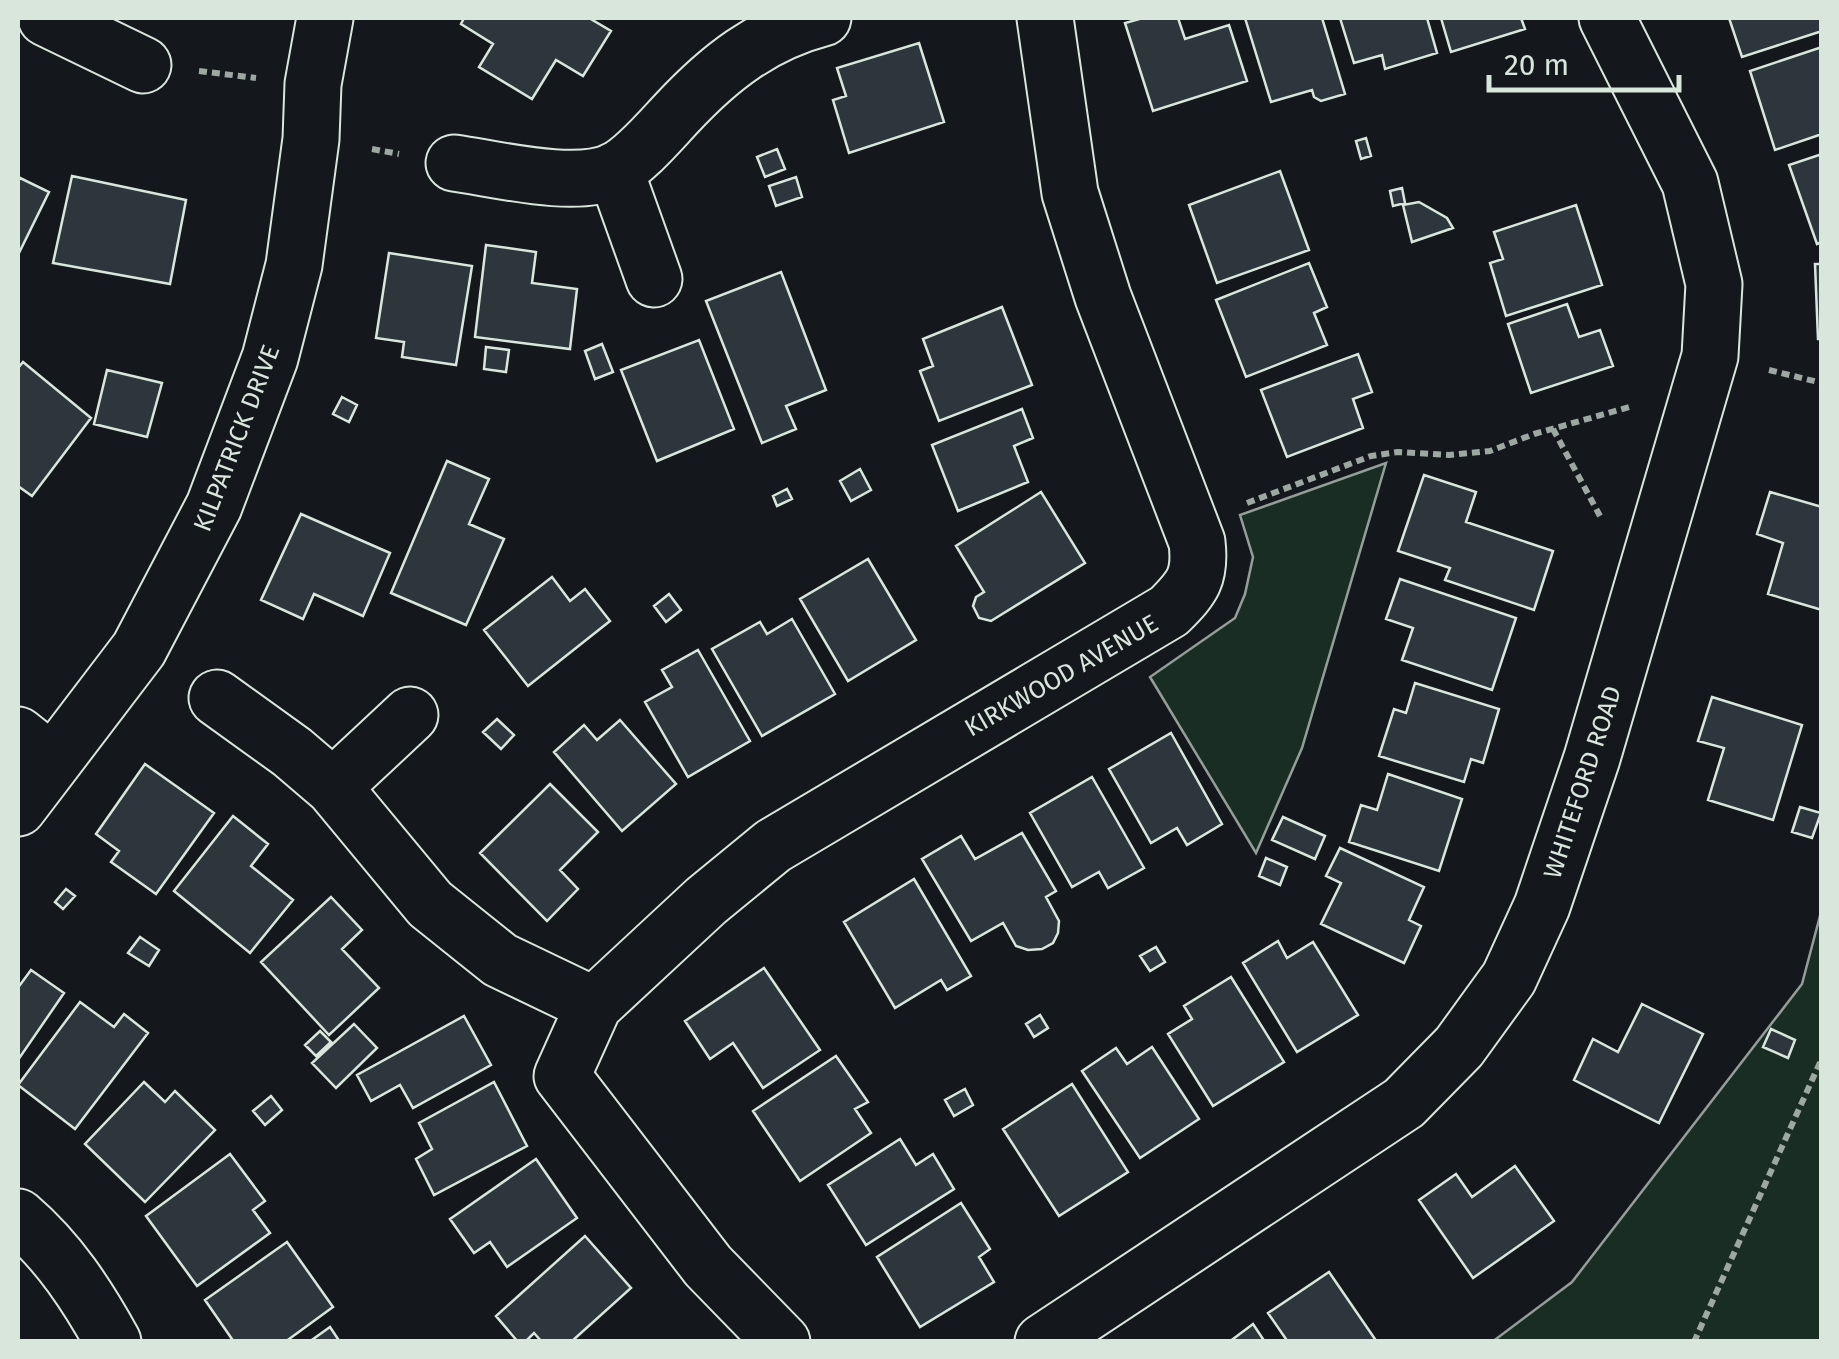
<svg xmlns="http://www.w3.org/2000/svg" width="1839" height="1359" font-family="'Fira Sans',sans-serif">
  <rect width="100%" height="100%" fill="#14181c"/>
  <path fill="#1a2d24" stroke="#939e99" stroke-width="2.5" d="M1386,463L1302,748L1256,853L1150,677L1235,618L1245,594L1253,557L1240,515Z
    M1821,912V1341L1492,1342L1572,1282L1802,984Z"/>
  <path fill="#2c363c" stroke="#d8e6dc" stroke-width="2.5" d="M464,18H589L611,31L583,76L556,60L532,99L479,67L493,44L461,24Z
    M1143,18H1178L1185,39L1229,25L1247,81L1153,111L1125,23Z
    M1245,18H1322L1345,94L1321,101L1314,97L1312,90L1271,102Z
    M1340,18H1427L1437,53L1385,69L1382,55L1354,63Z
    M1441,18H1521L1525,29L1451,52Z
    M1729,18H1822V31L1742,57Z
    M919,43L944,122L849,153L833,100L846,96L837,68Z
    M1822,47V134L1775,150L1750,71Z
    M1366,138L1371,156L1361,159L1356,141Z
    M777,149L785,169L765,177L757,157Z
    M1822,154V242L1817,244L1789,165Z
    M1280,171L1309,250L1217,283L1189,205Z
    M72,176L186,200L170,284L53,263Z
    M18,177L49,192L18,255Z
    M796,177L802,197L776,206L769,186Z
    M1402,188L1405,203L1393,206L1390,191Z
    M1419,202L1447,218L1453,228L1412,242L1403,205Z
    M1576,205L1602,285L1506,316L1490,263L1503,259L1494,232Z
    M486,245L536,252L532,283L577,289L570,349L475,337Z
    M389,253L472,266L456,365L402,357L404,342L376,338Z
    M1309,263L1327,307L1314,313L1327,345L1246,377L1216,300Z
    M1815,264H1822V339H1818Z
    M781,272L826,390L786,406L796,429L762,443L706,301Z
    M1567,304L1579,337L1600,330L1613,366L1531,393L1508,324Z
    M1002,307L1032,385L939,421L920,371L933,366L923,339Z
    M699,340L734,429L657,461L621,370Z
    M602,344L613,372L595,379L585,351Z
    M486,347L509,350L506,372L484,369Z
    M1358,354L1372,392L1353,399L1363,428L1287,457L1261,390Z
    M23,362L91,418L32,496L18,486V368Z
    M107,370L162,383L147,437L94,424Z
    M342,397L357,405L349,422L333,414Z
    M1022,409L1033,438L1014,446L1028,482L958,511L932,445Z
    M447,461L489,479L469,524L504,539L466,625L391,593Z
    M860,469L871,490L851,501L840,481Z
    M1424,475L1476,492L1466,522L1553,551L1534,610L1445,580L1450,568L1398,551Z
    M787,489L792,499L777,506L773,496Z
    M1041,492L1085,563L991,621L979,618L973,606L976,597L984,592L956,546Z
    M1770,492L1822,507V610L1768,594L1783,543L1757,534Z
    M301,514L390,553L363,616L314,594L303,619L261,600Z
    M868,559L916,640L848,681L800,599Z
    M552,577L570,601L585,589L610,621L528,686L484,630Z
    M1400,579L1516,618L1492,690L1402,660L1413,628L1386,619Z
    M669,594L681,610L666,622L654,606Z
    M792,619L835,694L762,736L712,649L760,622L767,634Z
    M698,650L750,741L688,777L645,702L672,687L662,670Z
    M1415,683L1499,709L1483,763L1471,759L1464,782L1379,756L1394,709L1406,713Z
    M1712,697L1802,725L1773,820L1708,800L1724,748L1698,741Z
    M497,719L514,735L501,749L483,732Z
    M620,720L676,784L622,831L554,752L584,725L597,740Z
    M1171,733L1222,824L1187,845L1177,828L1151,843L1109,769Z
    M145,764L214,813L156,894L111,862L119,851L96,834Z
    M1388,774L1462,799L1439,871L1349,842L1361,805L1377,810Z
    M1092,777L1144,868L1108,888L1099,872L1072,887L1030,813Z
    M550,784L598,832L560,870L578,889L547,921L480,853Z
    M1800,807L1821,813L1812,838L1792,832Z
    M233,816L268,844L251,866L293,900L250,953L174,891Z
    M1283,817L1325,836L1315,859L1272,840Z
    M1022,833L1056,891L1046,897L1059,921L1058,933L1053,943L1042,949L1028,950L1016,946L1003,923L971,941L922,859L961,836L975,859Z
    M1340,848L1424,887L1409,920L1421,926L1404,963L1321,924L1341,883L1326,876Z
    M1266,858L1287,867L1280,885L1259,876Z
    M914,879L971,976L947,990L941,980L895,1008L844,922Z
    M66,889L75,896L63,909L55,902Z
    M331,897L362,930L342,949L379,988L329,1035L261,962Z
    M140,937L159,950L149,966L128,953Z
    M1278,941L1287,958L1313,942L1358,1015L1297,1052L1243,963Z
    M1156,947L1165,962L1150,971L1140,956Z
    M764,968L820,1050L763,1088L733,1043L710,1059L685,1021Z
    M31,970L64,993L18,1060V984L20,985Z
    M1231,977L1284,1062L1213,1106L1168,1034L1192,1019L1184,1006Z
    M80,1002L114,1027L124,1014L148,1033L75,1129L18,1085Z
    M1642,1004L1703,1034L1659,1123L1574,1080L1593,1039L1618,1052Z
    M1040,1015L1048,1028L1034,1037L1026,1024Z
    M464,1016L491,1065L413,1108L400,1085L371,1101L357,1075Z
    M354,1024L377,1048L336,1088L312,1063Z
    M1771,1029L1795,1040L1788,1058L1763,1047Z
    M320,1031L331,1042L316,1056L305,1045Z
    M1152,1047L1199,1119L1140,1158L1082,1071L1116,1048L1127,1064Z
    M836,1056L868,1102L855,1109L871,1133L800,1181L753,1111Z
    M144,1082L165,1102L175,1091L215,1130L145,1202L85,1144Z
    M494,1082L527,1146L434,1195L416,1159L432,1149L419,1123Z
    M1072,1084L1128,1172L1059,1216L1003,1129Z
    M965,1089L973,1105L954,1116L945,1100Z
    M271,1096L282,1110L265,1125L253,1111Z
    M900,1139L916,1165L933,1154L954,1189L866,1245L828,1185Z
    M230,1154L265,1201L253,1210L270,1233L197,1286L146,1216Z
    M536,1159L577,1218L507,1267L490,1242L474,1253L450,1219Z
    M1515,1166L1554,1221L1473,1278L1419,1200L1456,1174L1472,1197Z
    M961,1203L990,1249L979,1257L994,1282L920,1327L877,1257Z
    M585,1236L631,1288L571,1342H542L534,1333L525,1342H518L496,1316Z
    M287,1242L333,1307L285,1342H234L205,1300Z
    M1329,1272L1377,1342H1288L1268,1313Z
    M1253,1324L1265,1342H1229Z
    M330,1327L340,1342H309Z"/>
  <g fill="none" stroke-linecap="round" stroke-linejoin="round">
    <defs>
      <path id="minor" d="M46,18L143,65
        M454,163C497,169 575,189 614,171C635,161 661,130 677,113C719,68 762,34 823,18
        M615,170L654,279
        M217,698L292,752L333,787L430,904L500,960L594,1005
        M18,735L52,762
        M333,787L410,715
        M18,1217C59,1252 87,1295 113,1342
        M782,1342L708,1266L562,1076L594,1005L706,901L773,846L1169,611C1193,587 1201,577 1197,542L1103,297L1070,193L1045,18
        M1043,1342L1404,1103L1459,1047L1509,978L1542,906L1592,758L1710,356L1714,284L1690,183L1607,18"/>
      <path id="tertiary" d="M18,808L139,649L214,506L270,358L294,265L311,139L313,84L325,18"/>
    </defs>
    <use href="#minor" stroke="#d8e6dc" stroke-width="59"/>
    <use href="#tertiary" stroke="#d8e6dc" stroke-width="59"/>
    <path stroke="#9da8a2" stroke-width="6" stroke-dasharray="8 5" stroke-linecap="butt" d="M199,71L256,78
      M372,149L399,154
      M1769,370L1822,383
      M1553,429L1600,516
      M1247,503L1371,456L1398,452L1449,455L1490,451L1534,434L1633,406
      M1694,1342L1822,1058"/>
    <use href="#minor" stroke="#14181c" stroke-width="55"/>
    <use href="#tertiary" stroke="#14181c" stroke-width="55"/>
  </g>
  <g text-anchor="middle" stroke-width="8" stroke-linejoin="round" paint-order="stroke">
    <g font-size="25" fill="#d8e6dc" stroke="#14181c">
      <text transform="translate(236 438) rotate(-69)" y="9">KILPATRICK DRIVE</text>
      <text transform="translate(1061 675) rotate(-30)" y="9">KIRKWOOD AVENUE</text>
      <text transform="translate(1582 782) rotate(-72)" y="9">WHITEFORD ROAD</text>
    </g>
  </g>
  <rect width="1839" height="1359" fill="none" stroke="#d8e6dc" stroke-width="40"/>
  <path d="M1489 75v15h190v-15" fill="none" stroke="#d8e6dc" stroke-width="5"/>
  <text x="1504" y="75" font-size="30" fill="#d8e6dc" stroke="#14181c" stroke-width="8" paint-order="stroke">20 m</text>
</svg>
